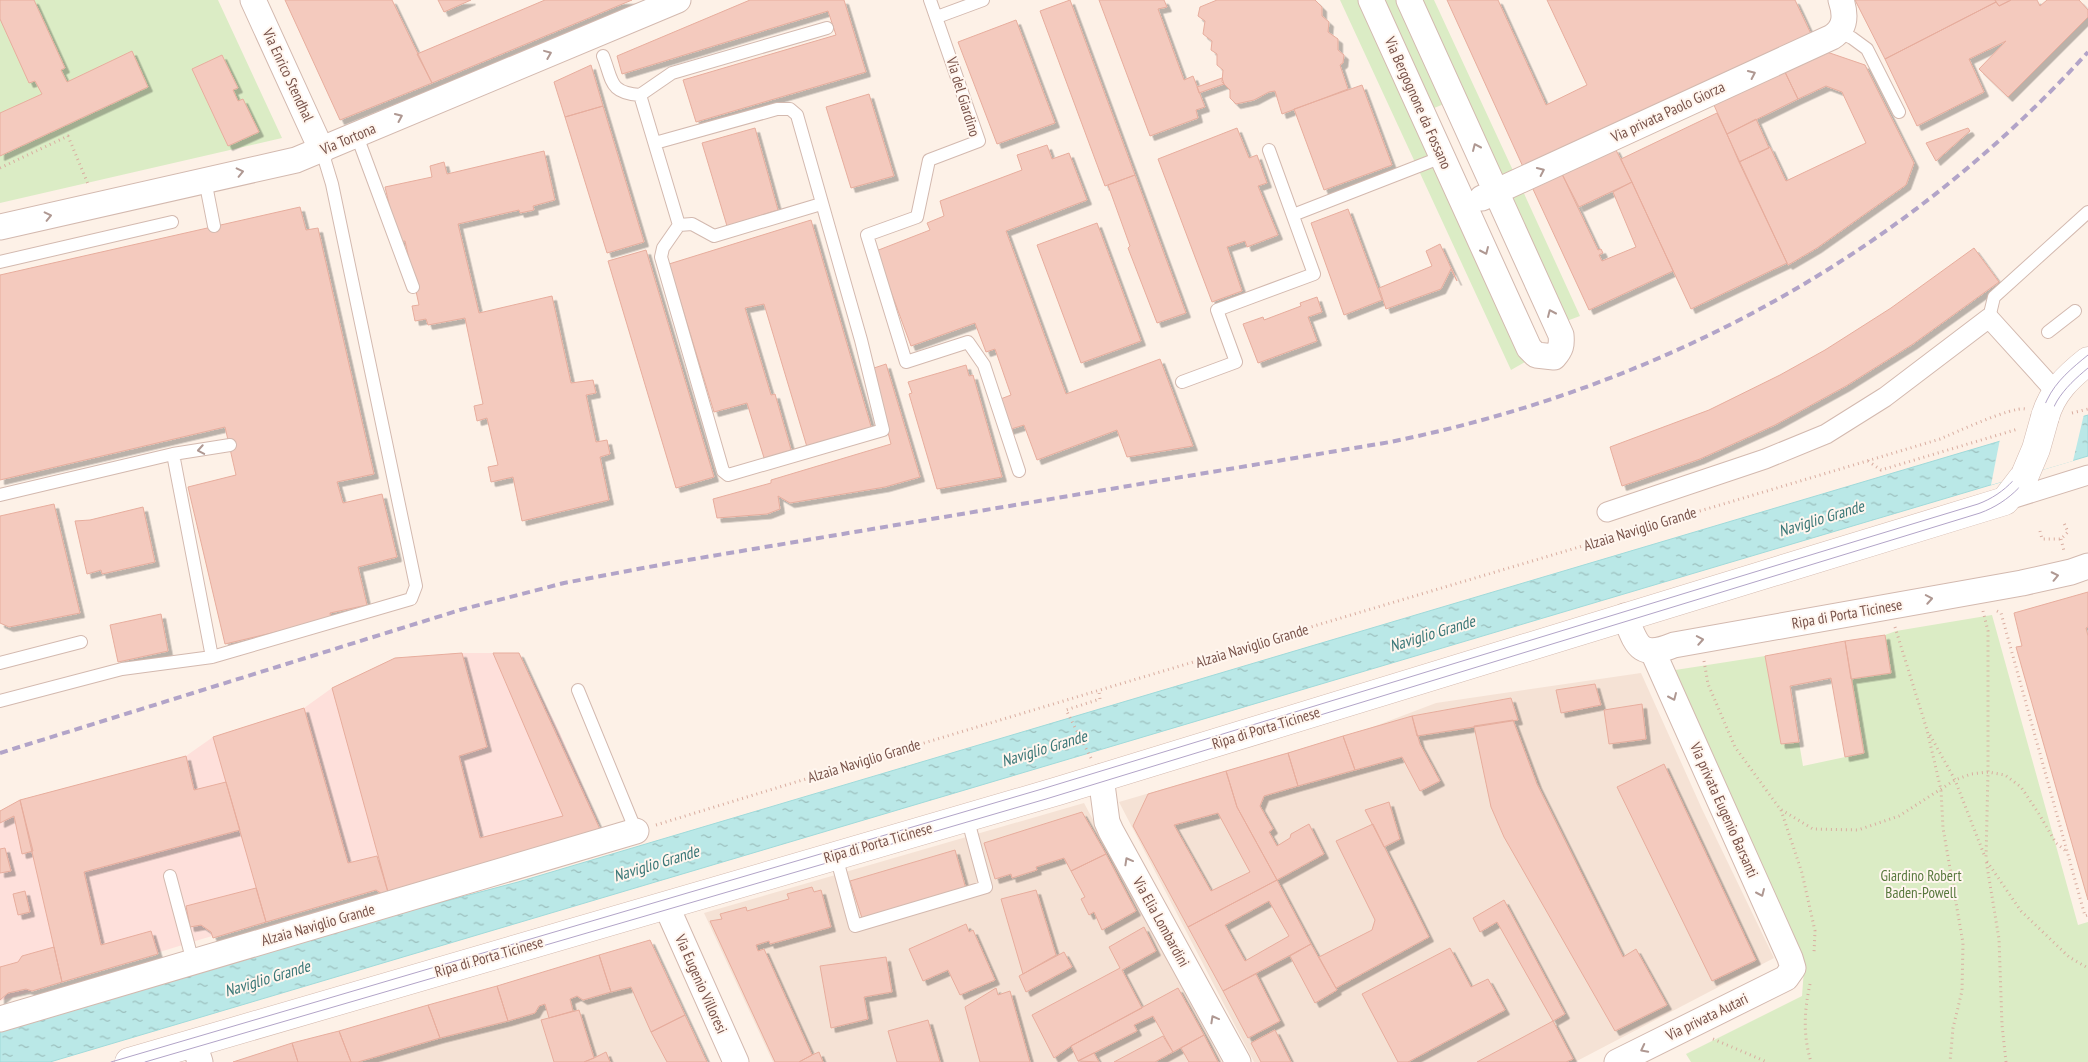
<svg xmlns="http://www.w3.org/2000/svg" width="2088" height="1062" font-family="'PT Sans Narrow',sans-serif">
  <defs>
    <pattern id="water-ripples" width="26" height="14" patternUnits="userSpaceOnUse" patternTransform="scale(1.25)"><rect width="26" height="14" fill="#bae8e7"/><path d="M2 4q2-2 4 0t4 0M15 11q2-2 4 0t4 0" fill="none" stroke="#9cbfbd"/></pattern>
    <filter id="shadow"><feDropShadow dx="4.5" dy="4.5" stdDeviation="0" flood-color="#0004"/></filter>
  </defs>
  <rect width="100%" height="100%" fill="#fdf1e7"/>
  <path fill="#f5e2d5" d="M1641,673L1702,809L1774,958L1575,1062H1254L1119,802L1365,730L1436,703Z
    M1084,803L1222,1062H773L704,913Z
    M650,940L707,1062H233L497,986Z"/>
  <path fill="#fee0db" d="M462,653H519L559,731L599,824L202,939L0,1001V811L20,800L186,756L213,737L304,708L332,688L395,658Z"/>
  <path fill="#dbecc5" d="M0,0H218L282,138L0,203Z
    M1340,0H1365L1403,97L1525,362L1511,370Z
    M1378,0H1396L1444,104L1429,110Z
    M1417,0H1434L1516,177L1501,184Z
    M1522,189L1580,316L1564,322L1508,196Z
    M1992,615L2078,925L2088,922V1062H1691L1686,1054L1802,996L1804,969L1669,671L1765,656L1781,744L1799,742L1803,766L1864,753L1851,679L1891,673L1885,635L1896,631Z"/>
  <path fill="url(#water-ripples)" stroke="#a0dada" d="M2088,415V456L50,1062H0V1030L231,958L518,882Z"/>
  <path fill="#fdf1e7" d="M2084,414L2073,461L1991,485L2000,439Z"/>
  <path fill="#f4cabe" stroke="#e7ad9d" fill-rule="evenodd" filter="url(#shadow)" d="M0,0H34L65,68L61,70L67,82L132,51L148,87L0,156V113L42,94L35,81L29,83L0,19Z
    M285,0H392L432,83L340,120Z
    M438,0H471L444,12Z
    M545,0H632L432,83L417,54Z
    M750,0H844L866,72L696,122L683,80L836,35L828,11L622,74L617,56Z
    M1070,0L1135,175L1105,186L1040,11Z
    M1099,0H1164L1167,7L1158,9L1184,80L1193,76L1205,107L1196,110L1198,118L1150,136Z
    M1217,0H1315L1322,7V16L1329,22L1328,32L1338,39V50L1344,55L1343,63L1340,65L1348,89L1282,114L1275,91L1269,92L1254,100L1236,104L1230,98V90L1222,82L1223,70L1217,65V54L1211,50L1212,41L1203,34L1205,21L1198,16L1200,7Z
    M1447,0H1498L1546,105L1587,85L1547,0H1795L1812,36L1524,169Z
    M1855,0H1995L1996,2L1885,59Z
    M1995,0H2011L1999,6Z
    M2011,0H2037L2040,6L2047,0H2079L2088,10V17L2008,97L1979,69L2006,41L1969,59L1984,92L1917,126L1885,59L1996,2L1999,6Z
    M1016,20L1055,123L997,144L958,42Z
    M1824,51L1865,65L1914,163L1906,185L1817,248L1788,265L1739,162L1770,147L1786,181L1866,143L1842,92L1826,86L1798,99L1784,70Z
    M222,55L238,88L233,90L238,101L243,99L259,132L228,146L192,69Z
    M591,65L603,106L565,117L554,82Z
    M1784,70L1798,99L1727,134L1713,103Z
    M1222,78L1224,84L1199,93L1197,87Z
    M1362,85L1392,165L1324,190L1294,109Z
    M869,94L894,176L851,188L826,107Z
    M603,106L644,242L607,253L565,117Z
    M1717,113L1787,263L1691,309L1621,159Z
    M1756,119L1769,148L1739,162L1727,134Z
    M755,128L778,210L727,226L702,143Z
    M1237,128L1249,158L1257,155L1267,183L1258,186L1278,235L1247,247L1245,241L1227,247L1242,291L1212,302L1158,159Z
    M1968,128L1970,131L1936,161L1926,143Z
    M1047,145L1052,159L1069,153L1087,200L1006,231L1066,394L1160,359L1193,446L1127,457L1117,430L1037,460L1024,425L1008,430L998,400L1011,395L995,349L986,352L975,323L911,346L876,251L930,230L927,223L944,216L940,201L1022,170L1017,155Z
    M1615,148L1632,182L1579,207L1562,174Z
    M544,151L555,200L533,206L534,210L520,213L519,210L458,224L479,313L552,296L571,383L593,380L596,393L586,395L596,442L607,440L610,454L600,457L609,500L522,521L513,477L491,482L488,467L498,465L487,418L477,421L474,406L483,404L465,318L428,325L426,319L415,321L412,306L419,305L405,241L398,242L385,187L432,177L430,166L444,162L447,174Z
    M1562,174L1598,250L1601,249L1603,253L1599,255L1602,261L1636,247L1613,192L1632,182L1673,271L1589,310L1532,187Z
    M1135,175L1186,313L1157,323L1128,248L1130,246L1108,185Z
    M300,207L306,230L318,228L374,474L337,482L343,503L382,494L397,557L358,567L367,605L330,613L331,619L225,644L188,487L236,475L225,427L0,480V275Z
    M1348,209L1382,300L1344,315L1311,223Z
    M811,220L872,430L807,447L764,304L745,308L771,395L775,394L792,453L765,461L747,403L714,412L669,264Z
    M1097,223L1141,341L1081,363L1037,245Z
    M1440,244L1457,281L1451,269L1441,289L1386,309L1379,288L1432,266L1426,251Z
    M1974,248L1999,282L1913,344L1846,386L1775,425L1700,459L1622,486L1610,447L1709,410L1780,375L1825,350L1891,308Z
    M646,250L714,477L676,488L608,261Z
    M1317,297L1322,312L1308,317L1317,341L1258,363L1243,324L1263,317L1264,320L1301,306L1300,303Z
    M886,364L920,477L885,487L790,503L778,496L780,509L767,514L717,518L713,499L771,483V480L891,444L871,369Z
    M966,365L969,376L973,375L1002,477L937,489L909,394L912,393L908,382Z
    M54,504L80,613L9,627L0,623V516Z
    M143,507L155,562L102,574L101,570L87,574L75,521L90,520Z
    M2088,592V627L2086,628L2088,636V900L2016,647L2022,646L2014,613Z
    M161,614L168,651L118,662L110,625Z
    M1885,635L1891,673L1851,679L1845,641Z
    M1845,641L1864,753L1845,757L1831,678L1790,686L1799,742L1781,744L1765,656Z
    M462,653L487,747L459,756L480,838L563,816L493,653H519L604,838L390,899L332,688L395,658Z
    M1595,684L1601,705L1561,713L1556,690Z
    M1511,698L1518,720L1417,736L1412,716Z
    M1642,704L1646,739L1609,744L1604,710Z
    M304,708L348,863L377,856L390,899L376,890L266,922L213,737Z
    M1412,716L1420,744L1440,781L1420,791L1402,757L1355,770L1343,736Z
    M1513,720L1537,784L1623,957L1636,949L1667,1005L1615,1031L1504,837L1491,807L1474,726Z
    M1343,736L1355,770L1298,786L1288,753Z
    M1288,753L1298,786L1264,796L1260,806L1273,829L1269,832L1277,846L1290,838L1291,834L1309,824L1324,854L1277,880L1237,807L1226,771Z
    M186,756L194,790L226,782L240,830L84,872L101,945L151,931L158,954L62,982L20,800Z
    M1664,764L1756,960L1712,981L1617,787Z
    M1226,771L1237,807L1277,880L1188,927L1133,826L1148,794ZM1218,813L1250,872L1211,891L1174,825Z
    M20,800L33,851L22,854L14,816L0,823V811Z
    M1389,802L1400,839L1384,847L1365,810Z
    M1082,812L1106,854L1071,871L1064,858L1036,867L1037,870L1012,878L1011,874L995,879L984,843Z
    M1373,824L1429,937L1336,988L1319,957L1372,930L1375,920L1336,841Z
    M5,848L11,871L0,873V849Z
    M955,850L966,889L862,918L850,881Z
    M1106,854L1136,911L1102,930L1094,912L1089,915L1081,899L1085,897L1071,871Z
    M1277,880L1311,944L1223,991L1188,927ZM1269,901L1289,936L1245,961L1225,925Z
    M812,887L814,892L821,890L831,927L770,944L769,941L756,945L758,951L764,949L812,1055L799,1062H775L710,921L722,919L720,914L746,907L747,911L789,899L787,894Z
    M256,888L266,922L213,938L211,932L201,925L190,927L186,906Z
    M1036,890L1056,955L1023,974L1001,899Z
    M25,891L30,912L18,915L13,894Z
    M1504,900L1565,1014L1553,1021L1497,922L1480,932L1473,918Z
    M966,924L969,932L973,930L995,980L960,995L948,970L923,981L909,949Z
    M1144,927L1156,951L1122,970L1142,1008L1071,1046L1054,1058L1032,1015L1120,968L1109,947Z
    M650,940L685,1015L651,1032L631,987L611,992L599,955Z
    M1311,944L1337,990L1315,1003L1290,956Z
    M54,947L62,982L32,991L26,989L8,993L0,1000V967L18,962L22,956Z
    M1450,948L1471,987L1488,979L1505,1010L1408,1062H1398L1362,994Z
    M1064,952L1072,967L1026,992L1019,976Z
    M599,955L611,992L583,1000L577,996L570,999L573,1011L549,1018L545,1004L539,1006L535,1013L508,1021L497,986Z
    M886,957L892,992L864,997L868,1019L831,1028L820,966Z
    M1256,974L1280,1021L1248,1038L1223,991Z
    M497,986L508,1021L440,1038L428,1005Z
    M996,988L998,995L1010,991L1030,1062H980L965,1007Z
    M1178,988L1204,1035L1173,1052L1153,1016L1134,1025L1137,1031L1078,1061L1071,1046Z
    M428,1005L440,1038L358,1062H351L339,1031Z
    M579,1010L594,1058L584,1062H554L541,1020Z
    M685,1015L693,1032L707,1062H667L651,1032Z
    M928,1020L940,1062H897L888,1031Z
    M1553,1021L1573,1059L1566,1062H1477Z
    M1275,1030L1291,1062H1261L1251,1043Z
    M339,1031L351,1062H298L292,1043Z
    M1204,1035L1218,1062H1189L1181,1048Z
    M1163,1036L1173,1052L1155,1062H1114Z
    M292,1043L298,1062H233Z
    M606,1052L610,1062H584L594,1058Z
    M819,1052L823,1062H799L812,1055Z
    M1094,1053L1099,1062L1078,1061Z"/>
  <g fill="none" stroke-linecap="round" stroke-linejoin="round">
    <defs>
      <path id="service" d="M930,0L979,141L929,160L917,217L867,235L906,362L968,342L984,365L1019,471
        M937,17L983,0
        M1839,32L1852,38L1867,49L1899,112
        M603,56C613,81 609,93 640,95L679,225L663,248L661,257L723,471L728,475L883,430L861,340L797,115L790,109H777L655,143
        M640,95L672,73L827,28
        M357,136L413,287
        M205,180L214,226
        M1293,215L1442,157
        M679,225L692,224L714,236L821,204
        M0,262L172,222
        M1989,318L1994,297L2088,212
        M2048,332L2075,311
        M1182,382L1236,362L1217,310L1314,274L1269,150
        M173,454L230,445
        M0,495L173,454L212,657L411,599L416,586L332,184L322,151
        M0,663L81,642
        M578,690L636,831
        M0,701L122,669L212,657
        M836,856L855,926L986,887L967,817
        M170,876L193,962"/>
      <path id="pedestrian" d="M2005,501L2088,475
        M1607,512L1765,459L1826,434L1885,397L1989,318L2056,392"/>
      <path id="minor" d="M253,0L322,151
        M1371,0L1529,348L1536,355L1554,357C1561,349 1562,345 1561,335L1409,0
        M1482,198L1832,37C1846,28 1846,15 1841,0
        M0,227L296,160L678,0
        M1625,616C1637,646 1639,659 1674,645L2022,583L2071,572L2088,566
        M1101,777L1107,822L1111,831L1238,1062
        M666,905L736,1062
        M0,1019L636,831
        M194,1043L200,1062
        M1617,1062L1786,978L1793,968L1790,958L1653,652"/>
      <path id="tertiary" d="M2045,417C2052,392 2068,377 2088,361
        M129,1062L1058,791L2005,501L2025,475"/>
    </defs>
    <use href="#service" stroke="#d3b9af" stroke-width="14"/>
    <use href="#pedestrian" stroke="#d3b9af" stroke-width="21"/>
    <use href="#minor" stroke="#d3b9af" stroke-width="27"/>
    <use href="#tertiary" stroke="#d3b9af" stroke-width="29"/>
    <path stroke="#d9ada0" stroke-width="3" stroke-dasharray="1 4" stroke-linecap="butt" d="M0,168L68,136L88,184
      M2072,413L2088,409
      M1868,461L1881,470L2018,429
      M2040,531L2042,539H2061L2068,532L2064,523
      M2061,539L2064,551
      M1983,611L1988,631V772L1986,860
      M1997,611L2001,613L2085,916L2088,915
      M1895,627L1927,730L1941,790L1943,828L1963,943L1962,991L1953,1028L1950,1062
      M1704,661L1708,684L1735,747L1780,809L1813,829L1858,830L1899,816L1955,780L1971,774L1988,772L2005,775L2021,787L2039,814L2056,843L2067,852
      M1930,735L1955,780L1985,857
      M1091,758L1066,710L1100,699L1099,692
      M1781,810L1802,873L1815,931L1814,953
      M656,825C1083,693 1512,568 1940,439C1954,433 2013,406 2025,409
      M1810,984C1804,1012 1803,1035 1811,1062
      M1713,1039L1767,1062
      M2006,1062L2002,1025L1999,939L1986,860L2021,911L2069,957L2088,968"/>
    <use href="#service" stroke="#fff" stroke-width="12"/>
    <use href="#pedestrian" stroke="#fff" stroke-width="19"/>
    <use href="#minor" stroke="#fff" stroke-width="25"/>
    <use href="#tertiary" stroke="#fff" stroke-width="28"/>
    <path stroke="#b2a4c8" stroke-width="1" d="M111,1062L1042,789L1978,504C2005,494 2026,472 2033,444C2037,429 2040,414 2047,400C2056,381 2072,368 2088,355
      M145,1062L1046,799L1980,513C2010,502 2032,479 2042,449C2047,433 2048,416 2057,401C2065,388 2076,378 2088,368"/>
    <path stroke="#b2a4c8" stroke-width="4" stroke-dasharray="8 5" stroke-linecap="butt" d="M0,753L460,610L564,583L670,563L1390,442C1660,387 1902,257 2088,52"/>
    <defs>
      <path id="tertiary-bridge" d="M2025,475L2036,449L2045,417"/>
    </defs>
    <use href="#tertiary-bridge" stroke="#d3b9af" stroke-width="29" stroke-linecap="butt"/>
    <use href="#tertiary-bridge" stroke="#fff" stroke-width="28"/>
  </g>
  <defs><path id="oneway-chevron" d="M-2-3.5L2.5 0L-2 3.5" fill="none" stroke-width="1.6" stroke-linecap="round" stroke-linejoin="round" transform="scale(1.25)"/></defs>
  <g stroke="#af9892">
    <use href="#oneway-chevron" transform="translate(548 54) rotate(-22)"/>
    <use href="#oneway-chevron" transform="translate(1752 74) rotate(-25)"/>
    <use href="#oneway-chevron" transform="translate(399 117) rotate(-24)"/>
    <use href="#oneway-chevron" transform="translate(1476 147) rotate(-114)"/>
    <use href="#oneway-chevron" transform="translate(1541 171) rotate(-25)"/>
    <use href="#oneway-chevron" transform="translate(240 172) rotate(-13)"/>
    <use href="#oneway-chevron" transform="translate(48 216) rotate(-13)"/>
    <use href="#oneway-chevron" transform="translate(1485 251) rotate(66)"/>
    <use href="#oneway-chevron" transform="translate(1551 313) rotate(-114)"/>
    <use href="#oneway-chevron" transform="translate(201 450) rotate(170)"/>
    <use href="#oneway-chevron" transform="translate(2055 576) rotate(-12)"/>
    <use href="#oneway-chevron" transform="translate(1929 599) rotate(-10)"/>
    <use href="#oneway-chevron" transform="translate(1700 640) rotate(-10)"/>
    <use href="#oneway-chevron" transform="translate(1673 697) rotate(66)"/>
    <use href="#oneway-chevron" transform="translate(1128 861) rotate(-119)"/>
    <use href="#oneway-chevron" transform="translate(1761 893) rotate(66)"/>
    <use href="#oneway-chevron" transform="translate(1214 1019) rotate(-119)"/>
    <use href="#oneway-chevron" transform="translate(1644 1049) rotate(153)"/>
  </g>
  <g text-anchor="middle" stroke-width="4" stroke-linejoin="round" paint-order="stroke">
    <g font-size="15" fill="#79534a" stroke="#fff6ef">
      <text transform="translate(288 75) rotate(65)" y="5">Via Enrico Stendhal</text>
      <text transform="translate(963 97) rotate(73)" y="5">Via del Giardino</text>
      <text transform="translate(1418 103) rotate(66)" y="5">Via Bergognone da Fossano</text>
      <text transform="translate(1668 112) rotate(-25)" y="5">Via privata Paolo Giorza</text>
      <text transform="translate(348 139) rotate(-23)" y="5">Via Tortona</text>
      <text transform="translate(1640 529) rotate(-17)" y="5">Alzaia Naviglio Grande</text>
      <text transform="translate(1847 614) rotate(-10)" y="5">Ripa di Porta Ticinese</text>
      <text transform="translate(1252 646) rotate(-17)" y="5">Alzaia Naviglio Grande</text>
      <text transform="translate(1266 728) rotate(-17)" y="5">Ripa di Porta Ticinese</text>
      <text transform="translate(864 761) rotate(-17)" y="5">Alzaia Naviglio Grande</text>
      <text transform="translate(1724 810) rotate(66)" y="5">Via privata Eugenio Barsanti</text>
      <text transform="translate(878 843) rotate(-16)" y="5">Ripa di Porta Ticinese</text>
      <text transform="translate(1161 922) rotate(61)" y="5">Via Elia Lombardini</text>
      <text transform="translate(318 925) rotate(-16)" y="5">Alzaia Naviglio Grande</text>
      <text transform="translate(489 957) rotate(-16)" y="5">Ripa di Porta Ticinese</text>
      <text transform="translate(701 984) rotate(66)" y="5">Via Eugenio Villoresi</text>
      <text transform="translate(1707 1017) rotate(-26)" y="5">Via privata Autari</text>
    </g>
    <g font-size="15" fill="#59793e" stroke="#fff6ef">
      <text x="1921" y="881">Giardino Robert<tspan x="1921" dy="17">Baden-Powell</tspan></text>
    </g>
    <g font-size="16" font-style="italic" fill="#3a7777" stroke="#fff6ef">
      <text transform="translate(1821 518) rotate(-17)" y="6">Naviglio Grande</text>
      <text transform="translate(1432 633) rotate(-17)" y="6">Naviglio Grande</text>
      <text transform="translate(1044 748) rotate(-17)" y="6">Naviglio Grande</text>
      <text transform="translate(656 863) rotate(-17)" y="6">Naviglio Grande</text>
      <text transform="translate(267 978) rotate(-17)" y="6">Naviglio Grande</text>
    </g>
  </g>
</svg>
